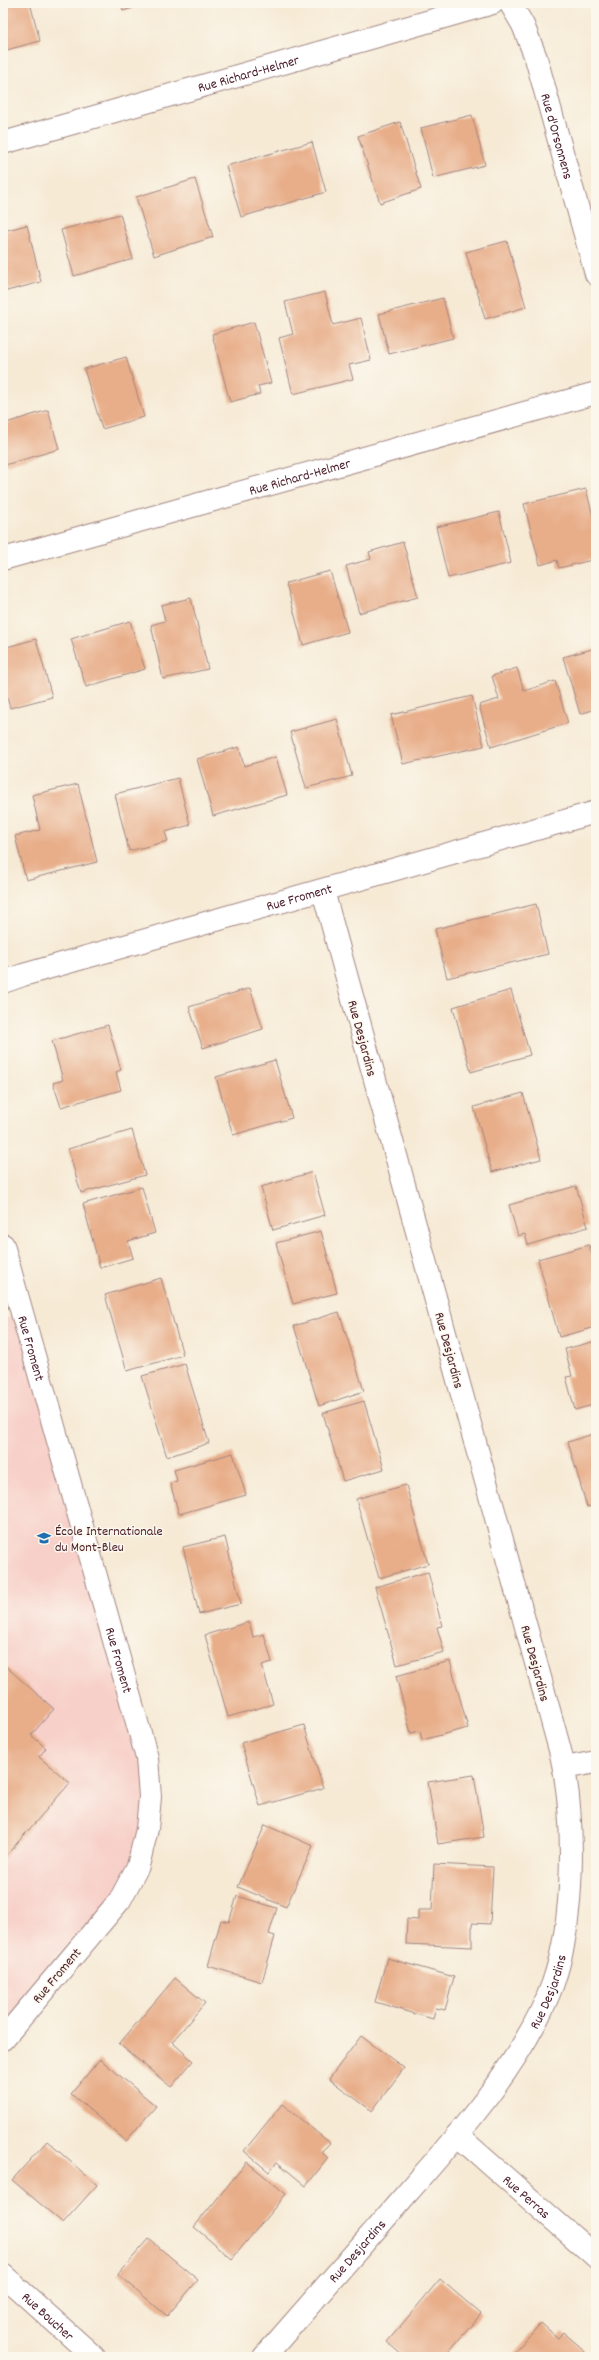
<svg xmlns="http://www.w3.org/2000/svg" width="599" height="2360" font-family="Dekko,sans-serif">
  <rect width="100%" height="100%" fill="#fbf7ec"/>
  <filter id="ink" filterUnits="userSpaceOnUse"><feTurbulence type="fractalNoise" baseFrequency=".025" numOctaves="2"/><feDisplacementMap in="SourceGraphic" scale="8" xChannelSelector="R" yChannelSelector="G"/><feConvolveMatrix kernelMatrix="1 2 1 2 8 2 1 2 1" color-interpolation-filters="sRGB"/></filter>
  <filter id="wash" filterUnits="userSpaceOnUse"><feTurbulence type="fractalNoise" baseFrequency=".012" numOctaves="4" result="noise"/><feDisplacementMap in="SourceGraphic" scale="16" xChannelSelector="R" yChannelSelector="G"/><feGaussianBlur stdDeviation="0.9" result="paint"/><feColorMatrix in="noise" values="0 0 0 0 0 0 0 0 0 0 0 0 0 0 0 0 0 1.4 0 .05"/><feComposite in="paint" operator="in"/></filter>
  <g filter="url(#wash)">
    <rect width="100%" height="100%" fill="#f6ead5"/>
    <path fill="#f7d0c9" d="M23,1313L147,1758L138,1866L3,2039V1319Z"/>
    <g id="blocks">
      <path fill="#e8ae8a" d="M3,3H30L40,41L3,51Z
        M121,3H149L123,11Z
        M472,115L485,165L433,178L421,128Z
        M400,122L421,189L380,203L358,136Z
        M312,142L326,192L241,217L226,166Z
        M195,179L213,237L154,256L136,197Z
        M120,214L133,259L74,276L61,230Z
        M27,225L41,282L3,292V231Z
        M507,241L526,307L485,319L466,252Z
        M325,292L333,325L361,318L371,360L349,365L353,379L293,394L279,338L293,334L285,302Z
        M443,298L453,338L389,354L379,314Z
        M254,322L271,383L258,386L260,394L230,402L212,334Z
        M126,357L144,417L102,429L84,369Z
        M48,410L59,449L5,465L3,424Z
        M586,489L596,528V559L559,568L557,560L540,565L524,504Z
        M499,512L511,563L448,578L436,527Z
        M403,542L418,597L359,613L346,566L371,559L369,552Z
        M330,571L348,632L303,645L286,583Z
        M191,598L208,669L163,679L151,625L165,621L161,605Z
        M130,621L145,669L86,687L71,639Z
        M36,639L52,697L10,708L3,682V648Z
        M596,648V709L580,714L563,657Z
        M517,668L524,691L555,681L568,723L491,747L479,705L499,699L492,676Z
        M472,696L484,746L403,764L391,715Z
        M337,719L352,776L306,788L290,732Z
        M239,747L244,766L276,757L287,795L213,816L197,759Z
        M178,778L190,825L165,832L168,841L129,851L115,794Z
        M78,784L97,862L26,880L15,836L40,830L32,795Z
        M536,904L548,954L447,978L435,929Z
        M250,988L263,1029L203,1048L189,1007Z
        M511,990L530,1055L471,1072L453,1007Z
        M108,1025L121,1070L116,1072L121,1090L61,1107L53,1083L63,1080L52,1041Z
        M275,1060L292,1118L233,1135L216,1077Z
        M523,1093L541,1159L492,1172L474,1107Z
        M132,1130L145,1175L81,1193L68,1149Z
        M313,1172L325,1215L273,1230L261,1187Z
        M576,1186L588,1227L528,1245L525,1234L518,1236L509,1205Z
        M142,1187L155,1233L128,1241L133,1258L100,1268L83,1204Z
        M321,1231L337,1293L293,1304L276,1243Z
        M589,1245L596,1270V1327L559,1337L538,1259Z
        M161,1278L183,1355L127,1371L105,1295Z
        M339,1312L364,1391L319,1406L294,1326Z
        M596,1341V1404L575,1410L566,1377L572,1376L565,1349Z
        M185,1364L209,1443L167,1457L142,1376Z
        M364,1401L384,1469L343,1481L323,1413Z
        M596,1433V1505L587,1507L568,1442Z
        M233,1453L246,1495L179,1514L170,1483L177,1481L174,1470Z
        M406,1485L428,1564L379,1578L356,1499Z
        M225,1537L241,1604L199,1614L183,1547Z
        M428,1572L442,1626L437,1627L444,1652L397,1665L375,1587Z
        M249,1622L253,1637L264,1634L272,1662L262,1665L273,1704L228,1717L205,1635Z
        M450,1661L468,1728L422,1740L420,1731L411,1733L396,1676Z
        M3,1664L54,1709L31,1735L46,1748L39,1757L70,1783L3,1859Z
        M304,1725L323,1788L260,1806L241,1743Z
        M474,1775L484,1837L438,1844L428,1782Z
        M265,1825L313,1846L286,1907L238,1887Z
        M434,1864L493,1867L490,1924L472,1923V1947L406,1944L407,1919L418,1920V1910H432Z
        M237,1896L277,1908L269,1934L275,1936L262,1982L208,1966L221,1920L229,1922Z
        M387,1958L454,1977L445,2010L436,2008L433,2019L375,2002Z
        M175,1978L205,2003L172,2042L193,2061L171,2087L119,2044Z
        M361,2036L404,2068L372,2111L329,2079Z
        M100,2059L156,2106L126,2141L71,2094Z
        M282,2104L330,2143L321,2152L328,2158L306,2186L277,2162L269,2172L244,2151Z
        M47,2141L97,2185L63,2223L12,2180Z
        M247,2162L286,2194L232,2259L194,2227Z
        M149,2239L198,2280L167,2316L118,2274Z
        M440,2279L481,2314L444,2357H404L387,2342Z
        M541,2323L558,2338L563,2332L585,2351L579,2357H510Z"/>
    </g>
  </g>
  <g filter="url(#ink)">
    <use href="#blocks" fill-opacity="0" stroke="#a08480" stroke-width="1"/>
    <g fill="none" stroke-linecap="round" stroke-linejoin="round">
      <defs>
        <g id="minor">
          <path id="s1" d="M510,3L523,25L536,58L596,274"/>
          <path id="s2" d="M3,143L493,3"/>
          <path id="s3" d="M3,559L596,393"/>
          <path id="s4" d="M3,982L23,975L596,812"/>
          <path id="s5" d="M3,1245L147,1758L150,1797L147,1829L138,1866L120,1900L3,2039"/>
          <path d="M564,1768L596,1762"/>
          <path id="s6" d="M457,2135L596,2257"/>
          <path id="s7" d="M3,2275L94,2357"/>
          <path id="s8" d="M264,2357C310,2304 356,2251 402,2199C455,2139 526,2059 553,1983C575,1920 576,1816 560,1750L323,891"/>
        </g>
      </defs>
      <use href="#minor" stroke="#a08480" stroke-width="24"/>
      <use href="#minor" stroke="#fff" stroke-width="22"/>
    </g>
  </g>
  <defs>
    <symbol id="school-bare" viewBox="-9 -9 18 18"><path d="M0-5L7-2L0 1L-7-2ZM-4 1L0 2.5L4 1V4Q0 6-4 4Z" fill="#1f6fb2" stroke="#fbf7ec" stroke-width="2.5" paint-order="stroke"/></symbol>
  </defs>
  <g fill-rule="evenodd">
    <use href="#school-bare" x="34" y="1528" width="20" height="20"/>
  </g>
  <g text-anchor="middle" stroke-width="3" stroke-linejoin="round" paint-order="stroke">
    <g font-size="14" fill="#4a1f2b" stroke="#fbf7ec">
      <text dy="5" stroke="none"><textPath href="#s2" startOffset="255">Rue Richard-Helmer</textPath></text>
      <text dy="5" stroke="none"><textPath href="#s1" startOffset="142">Rue d'Orsonnens</textPath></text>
      <text dy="5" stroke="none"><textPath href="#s3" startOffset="308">Rue Richard-Helmer</textPath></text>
      <text dy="5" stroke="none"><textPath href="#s4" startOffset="308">Rue Froment</textPath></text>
      <text transform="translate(363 1038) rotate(75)" y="5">Rue Desjardins</text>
      <text dy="5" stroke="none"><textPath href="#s5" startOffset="107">Rue Froment</textPath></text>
      <text transform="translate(450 1350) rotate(75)" y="5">Rue Desjardins</text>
      <text dy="5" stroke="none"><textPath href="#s5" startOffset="431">Rue Froment</textPath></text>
      <text transform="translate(536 1663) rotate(75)" y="5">Rue Desjardins</text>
      <text transform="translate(56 1975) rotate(-50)" y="5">Rue Froment</text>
      <text dy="5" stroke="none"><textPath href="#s8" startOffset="465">Rue Desjardins</textPath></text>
      <text dy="5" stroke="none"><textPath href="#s6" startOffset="93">Rue Perras</textPath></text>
      <text dy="5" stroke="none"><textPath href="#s8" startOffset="141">Rue Desjardins</textPath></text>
      <text dy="5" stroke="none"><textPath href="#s7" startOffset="61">Rue Boucher</textPath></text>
    </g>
    <g font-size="14" fill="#4a1f2b" stroke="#fbf7ec" text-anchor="start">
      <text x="55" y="1535">École Internationale<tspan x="55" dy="16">du Mont-Bleu</tspan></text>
    </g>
  </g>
  <rect width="599" height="2360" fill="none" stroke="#fbf7ec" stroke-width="16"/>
</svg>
